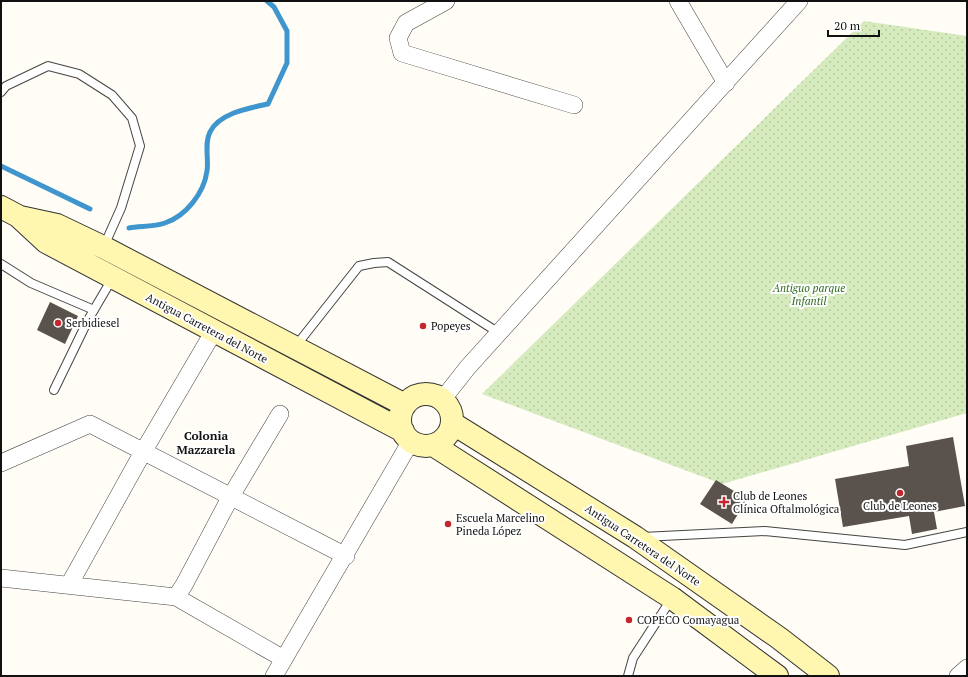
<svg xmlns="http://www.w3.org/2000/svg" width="968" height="677" font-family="'PT Serif',serif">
  <defs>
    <pattern id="green-dots" width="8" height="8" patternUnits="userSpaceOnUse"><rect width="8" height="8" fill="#d5ebbd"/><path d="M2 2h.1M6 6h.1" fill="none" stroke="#b6c8a1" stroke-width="1.8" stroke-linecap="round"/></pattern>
  </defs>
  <rect width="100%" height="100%" fill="#fffdf5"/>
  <path fill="url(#green-dots)" d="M864,21L967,36V413L722,484L482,394Z"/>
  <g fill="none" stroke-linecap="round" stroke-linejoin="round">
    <path stroke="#3f96cf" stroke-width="5" d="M1,166L90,209
      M129,228C140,226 154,227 165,223C186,216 204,193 207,171C209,160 204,143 210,132C219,113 249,108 268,104L287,63V31L274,7L267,1"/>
  </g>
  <path fill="#5a524d" d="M50,302L78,316L65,344L37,330Z
    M953,437L965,506L934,512L937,529L912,534L909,516L843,527L835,479L909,466L906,446Z
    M716,480L747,499L732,524L700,504Z"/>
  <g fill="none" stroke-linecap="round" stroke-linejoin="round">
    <defs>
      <path id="lane" d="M1,92L6,86L48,66L79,74L112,95L132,118L140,146L121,208L104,246
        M1,264L31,283L94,310
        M295,347L359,266L374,263L388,262L499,333
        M54,390L88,320L112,279
        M642,537L765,531L905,545L967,532
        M628,676L633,658L672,598"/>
      <path id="street" d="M446,1L406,23L398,38L402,53L574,105
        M678,1L726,83
        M442,400L468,367L799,1
        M1,463L90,424L346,556
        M1,578L176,597L284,659
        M69,585L143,452L214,331
        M176,597L184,585L231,496L280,414
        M274,676L411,441
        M958,676L967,668"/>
      <path id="secondary" d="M1,207L18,216L46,242L403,431
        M20,217L57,225L103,247L405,405
        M400 420a26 26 0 1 1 52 0a26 26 0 1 1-52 0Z
        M452,423L635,537L779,638L828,676
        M433,445L672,598L777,676"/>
    </defs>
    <use href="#lane" stroke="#444" stroke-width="10"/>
    <use href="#street" stroke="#444" stroke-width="18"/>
    <use href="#secondary" stroke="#333" stroke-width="24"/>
    <use href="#lane" stroke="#fff" stroke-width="8"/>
    <use href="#street" stroke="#fff" stroke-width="17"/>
    <use href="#secondary" stroke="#fff6b0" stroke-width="22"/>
  </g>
  <g fill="#c4262e" stroke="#fff" stroke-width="1.5">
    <circle cx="58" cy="323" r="4"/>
    <circle cx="423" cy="326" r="4"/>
    <circle cx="900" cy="493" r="4"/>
    <path d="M722 496h4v4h4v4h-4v4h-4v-4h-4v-4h4z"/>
    <circle cx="448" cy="524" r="4"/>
    <circle cx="629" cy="620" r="4"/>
  </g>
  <g text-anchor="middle" stroke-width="4" stroke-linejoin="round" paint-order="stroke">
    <g font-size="11" font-style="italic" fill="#2f6b1f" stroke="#fff">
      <text x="809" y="292">Antiguo parque<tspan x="809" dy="13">Infantil</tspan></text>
    </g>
    <g font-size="11" fill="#111" stroke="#fff" text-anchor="start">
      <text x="66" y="327">Serbidiesel</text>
      <text x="431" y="330">Popeyes</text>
      <text x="733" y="500">Club de Leones<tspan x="733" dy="13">Clínica Oftalmológica</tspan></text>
      <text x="900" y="510" text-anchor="middle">Club de Leones</text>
      <text x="456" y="522">Escuela Marcelino<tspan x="456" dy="13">Pineda López</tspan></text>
      <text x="637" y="624">COPECO Comayagua</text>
    </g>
    <g font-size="11" fill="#111" stroke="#fff">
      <text transform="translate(207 328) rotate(28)" y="4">Antigua Carretera del Norte</text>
      <text transform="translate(643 545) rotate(34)" y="4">Antigua Carretera del Norte</text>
    </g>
    <g font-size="12" font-weight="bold" fill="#111" stroke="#fff">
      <text x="206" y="440">Colonia<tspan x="206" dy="14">Mazzarela</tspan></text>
    </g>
  </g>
  <rect width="968" height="677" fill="none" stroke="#111111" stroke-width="4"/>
  <path d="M828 30v6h51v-6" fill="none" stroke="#111111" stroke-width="2"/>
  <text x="834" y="30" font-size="12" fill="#111111" stroke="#ffffff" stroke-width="3" paint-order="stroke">20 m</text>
</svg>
